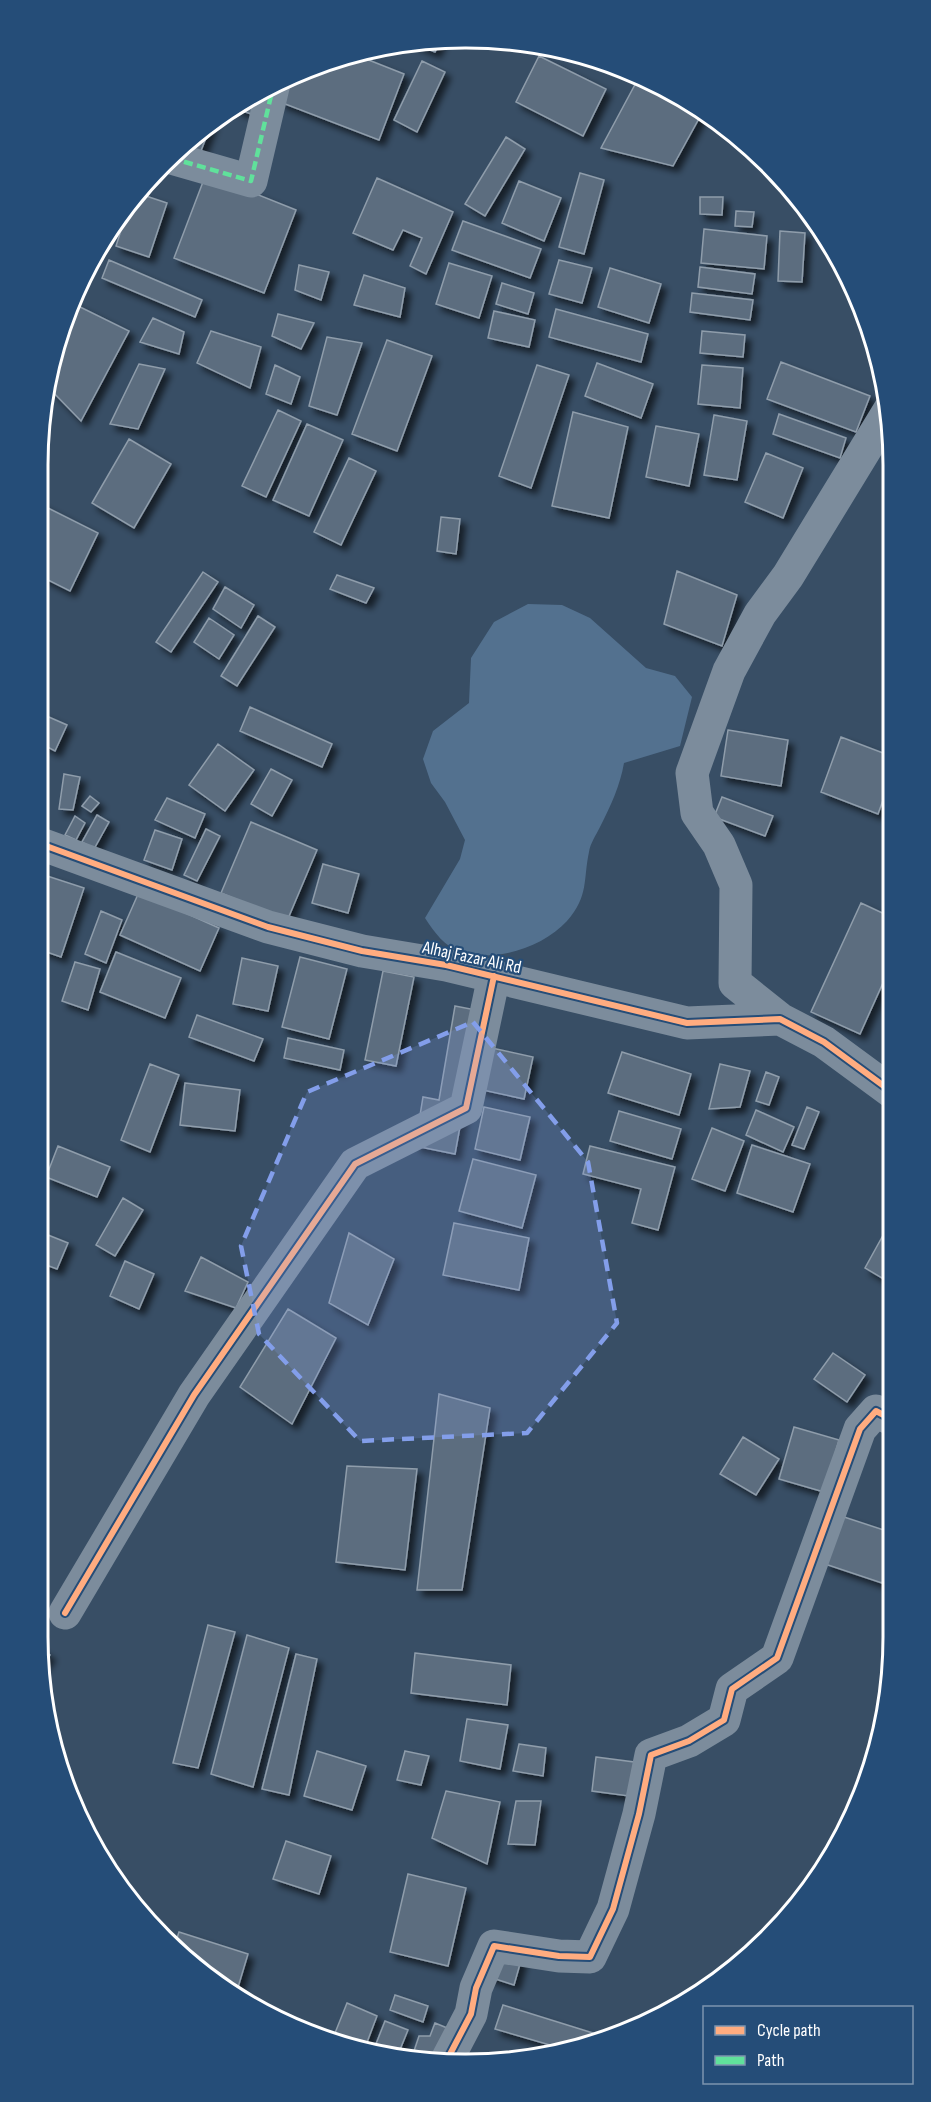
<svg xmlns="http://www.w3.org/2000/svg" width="931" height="2102" font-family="'Sofia Sans Condensed',sans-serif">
  <defs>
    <filter id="shadow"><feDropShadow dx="5.5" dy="5.5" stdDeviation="3" flood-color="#0009"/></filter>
  </defs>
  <rect width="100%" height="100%" fill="#384e65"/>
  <path fill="#53718f" d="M528,604L562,605L590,618L646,668L675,676L692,697L680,746L624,763C620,786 611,805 600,827C596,835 590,844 589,852C583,880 589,896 567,921C543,947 496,963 461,952C445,947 434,932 425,918L460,859L465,840L445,802L431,783L423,759L433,731L469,703L471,658L494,622Z"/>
  <path fill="#5c6d7f" stroke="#8f9dab" stroke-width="1.5" filter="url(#shadow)" d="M441,39L435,52L413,43L438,38Z
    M351,53L404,74L379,140L280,102L289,77Z
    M539,56L606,89L583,136L516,102Z
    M422,61L445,72L417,132L394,120Z
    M638,79L702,113L673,166L601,148Z
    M262,90L254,115L234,108Z
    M212,122L199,156L181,149L205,126Z
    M506,137L525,149L485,216L465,204Z
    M580,173L604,180L584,254L559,247Z
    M206,174L296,210L264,293L174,258Z
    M377,178L453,212L426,274L410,266L422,238L403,230L393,250L353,233Z
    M519,181L561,198L544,241L502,223Z
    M137,193L167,203L149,257L116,246L130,202Z
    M700,197H723L722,215L700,214Z
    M736,211L754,212L752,227L735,226Z
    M463,221L541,249L530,278L452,250Z
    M704,229L767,236L764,269L701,263Z
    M780,231L805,233L802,282L778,281Z
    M109,260L202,300L195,317L102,278Z
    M559,260L592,268L582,303L549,294Z
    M449,263L492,276L479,318L436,304Z
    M299,265L329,272L321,300L295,290Z
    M700,267L755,274L752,294L698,287Z
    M610,268L661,284L649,323L598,307Z
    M364,275L405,288L400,317L354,305Z
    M502,283L534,293L528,314L496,304Z
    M692,293L753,300L750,320L690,312Z
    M72,303L129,331L81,421L50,389L60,328Z
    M556,309L648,334L641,362L549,337Z
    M494,311L535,320L529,347L488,338Z
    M278,314L314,323L301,349L272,336Z
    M153,318L184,332L179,354L140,342Z
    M211,331L261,347L250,388L197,363Z
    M702,331L745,335L743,357L700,353Z
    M327,337L362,343L337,415L309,406Z
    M387,340L432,356L397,451L352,434Z
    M781,362L870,396L856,432L767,399Z
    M597,363L653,384L641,418L585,396Z
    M139,364L165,369L138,429L110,424Z
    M275,365L300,377L291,404L266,394Z
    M537,365L569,375L531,488L499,476Z
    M702,365L743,368L740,408L698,404Z
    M278,410L301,421L266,497L242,486Z
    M573,412L628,427L609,518L552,506Z
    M779,414L846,438L840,458L773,434Z
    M714,415L747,421L737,480L704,475Z
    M307,424L343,440L309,516L273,500Z
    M656,426L699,434L689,486L646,477Z
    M129,439L171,464L134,528L92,503Z
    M766,453L803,468L783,518L745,502Z
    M349,458L376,471L341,545L314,532Z
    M38,503L98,533L70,591L38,575Z
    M441,517L460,519L456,554L437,551Z
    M677,571L737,595L722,646L664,624Z
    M203,572L218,582L171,652L156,642Z
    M337,575L374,588L366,603L330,589Z
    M225,587L254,605L241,628L213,609Z
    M258,616L275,627L237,686L221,676Z
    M209,618L234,635L219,659L194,642Z
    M250,707L332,744L322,767L240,731Z
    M42,714L67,725L55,751L38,742V724Z
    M728,730L788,740L781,786L721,776Z
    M841,737L891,756V778L878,814L821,792Z
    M218,744L254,770L225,811L189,785Z
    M271,769L292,780L272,816L251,804Z
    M64,774L80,777L73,810L59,809Z
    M90,796L99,803L91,812L82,806Z
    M722,797L773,816L765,836L714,817Z
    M167,798L205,814L195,838L155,820Z
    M97,815L109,822L94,849L82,842Z
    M75,816L85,823L76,840L65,835Z
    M251,822L317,850L287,921L221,893Z
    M206,829L220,836L197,881L184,875Z
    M155,830L182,839L172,870L144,860Z
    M323,864L359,874L348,913L312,903Z
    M38,873L84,888L61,957L38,949Z
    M139,892L219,928L200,971L120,935Z
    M861,903L891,917V965L860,1034L811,1012Z
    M101,911L122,920L106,963L85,954Z
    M116,952L181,978L165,1018L100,992Z
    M300,957L347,969L329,1039L282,1027Z
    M242,958L278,966L268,1011L233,1004Z
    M75,962L100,969L88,1010L62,1001Z
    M383,971L414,977L396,1066L365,1060Z
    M455,1006L481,1011L455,1154L415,1146L423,1097L439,1100Z
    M197,1015L263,1039L254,1061L189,1037Z
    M288,1038L344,1050L340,1070L284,1058Z
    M487,1047L533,1057L524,1099L478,1089Z
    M622,1052L691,1074L679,1115L608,1093Z
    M150,1064L179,1075L150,1152L121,1140Z
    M720,1064L750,1071L740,1107L709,1109Z
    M766,1072L779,1077L769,1105L756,1101Z
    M185,1083L240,1090L235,1131L180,1125Z
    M484,1107L530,1117L520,1160L475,1149Z
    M807,1107L819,1112L804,1149L792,1145Z
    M756,1110L794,1127L783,1152L746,1135Z
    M619,1111L681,1129L672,1159L610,1141Z
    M712,1128L744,1141L725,1191L692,1179Z
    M752,1145L810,1164L793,1212L737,1193Z
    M58,1146L110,1167L97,1197L46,1177Z
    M590,1146L675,1167L658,1230L632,1223L641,1189L583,1174Z
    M473,1159L536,1175L522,1228L459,1211Z
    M123,1198L143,1210L115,1256L96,1245Z
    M892,1219V1284L865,1268Z
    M454,1223L529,1238L519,1290L443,1275Z
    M38,1231L68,1243L57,1269L38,1262Z
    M349,1233L394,1259L368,1325L329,1303Z
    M201,1257L248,1282L236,1308L185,1291Z
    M125,1261L154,1274L139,1309L110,1296Z
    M288,1309L336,1338L292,1424L240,1387Z
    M833,1353L865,1375L847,1402L814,1379Z
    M439,1394L490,1408L462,1590H417Z
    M794,1427L839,1440L824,1492L779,1479Z
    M743,1437L779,1459L756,1495L720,1474Z
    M347,1466L417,1469L405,1570L336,1562Z
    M841,1516L893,1533V1549L882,1583L825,1564Z
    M208,1625L235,1632L198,1768L173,1763Z
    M247,1635L289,1648L253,1787L211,1774Z
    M39,1648L50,1655L42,1666Z
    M415,1653L511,1665L507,1705L411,1693Z
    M296,1654L317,1659L289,1795L262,1789Z
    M467,1719L508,1725L500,1769L460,1761Z
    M519,1744L546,1748L543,1776L513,1771Z
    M317,1751L366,1766L352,1810L304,1796Z
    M405,1751L429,1756L421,1785L397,1780Z
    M596,1757L634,1762L629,1796L592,1791Z
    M446,1791L500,1802L487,1864L432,1838Z
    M516,1801H541L535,1845L508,1844Z
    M286,1841L331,1856L319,1894L273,1879Z
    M408,1874L466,1888L448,1966L390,1952Z
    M179,1932L248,1954L236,1994L175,1944Z
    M494,1949L522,1957L514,1985L486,1976Z
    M395,1995L428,2006L423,2022L390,2010Z
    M347,2003L377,2016L366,2045L335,2033Z
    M503,2005L609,2038L567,2050L495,2029Z
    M385,2021L408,2030L397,2057L374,2049Z
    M435,2023L452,2030L440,2058L412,2057L419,2036H430Z"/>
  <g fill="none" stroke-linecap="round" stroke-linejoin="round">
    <path stroke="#7c8c9c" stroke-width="33" d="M171,158L251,181L274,83
      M38,843L268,927L362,951L446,965L687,1023L780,1019L824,1042L892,1092
      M780,1019L735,983L736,885L719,845L697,813L692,773L729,671L760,614L788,576L890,409
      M65,1613L194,1395L355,1164L466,1108L494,976
      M448,2058L471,2014L476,1988L494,1946L559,1956L590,1957L613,1909L639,1814L651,1755L689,1741L724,1720L732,1689L777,1658L860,1429L876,1411L893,1420"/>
    <path stroke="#60e19b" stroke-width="4.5" stroke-dasharray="9 4.5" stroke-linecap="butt" d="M171,158L251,181L274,83"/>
    <defs>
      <path id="cycleway" d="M38,843L268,927L362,951L446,965L687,1023L780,1019L824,1042L892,1092
        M65,1613L194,1395L355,1164L466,1108L494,976
        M448,2058L471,2014L476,1988L494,1946L559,1956L590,1957L613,1909L639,1814L651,1755L689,1741L724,1720L732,1689L777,1658L860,1429L876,1411L893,1420"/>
    </defs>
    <use href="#cycleway" stroke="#254d78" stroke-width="10"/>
    <use href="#cycleway" stroke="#ffac80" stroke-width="6"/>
  </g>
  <path fill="#839eea" fill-opacity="0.2" stroke="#839eea" stroke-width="4.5" stroke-dasharray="12 8" stroke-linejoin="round" d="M473,1022L588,1162L617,1323L527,1433L360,1441L259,1334L241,1246L307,1092Z"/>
  <g text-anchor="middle" stroke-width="4.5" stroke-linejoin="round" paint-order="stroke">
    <g font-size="18" fill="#fff" stroke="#254d78">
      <text transform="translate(472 957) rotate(12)" y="6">Alhaj Fazar Ali Rd</text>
    </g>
  </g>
  <path d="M0 0H931V2102H0ZM465 48H466A417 417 0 0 1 883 465V1637A417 417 0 0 1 466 2054H465A417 417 0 0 1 48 1637V465A417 417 0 0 1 465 48Z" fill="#254d78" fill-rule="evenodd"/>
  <path fill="none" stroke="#fff" stroke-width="3" d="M465 48H466A417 417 0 0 1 883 465V1637A417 417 0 0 1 466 2054H465A417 417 0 0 1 48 1637V465A417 417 0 0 1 465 48Z"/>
  <rect x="703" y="2006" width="210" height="78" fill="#254d78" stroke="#7c94ae" stroke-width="1.5"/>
  <rect x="715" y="2026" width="30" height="9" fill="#ffac80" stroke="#7c94ae" stroke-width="1.5"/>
  <text x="757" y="2036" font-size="18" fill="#ffffff">Cycle path</text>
  <rect x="715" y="2056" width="30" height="9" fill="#60e19b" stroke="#7c94ae" stroke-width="1.5"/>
  <text x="757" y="2066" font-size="18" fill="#ffffff">Path</text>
</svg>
